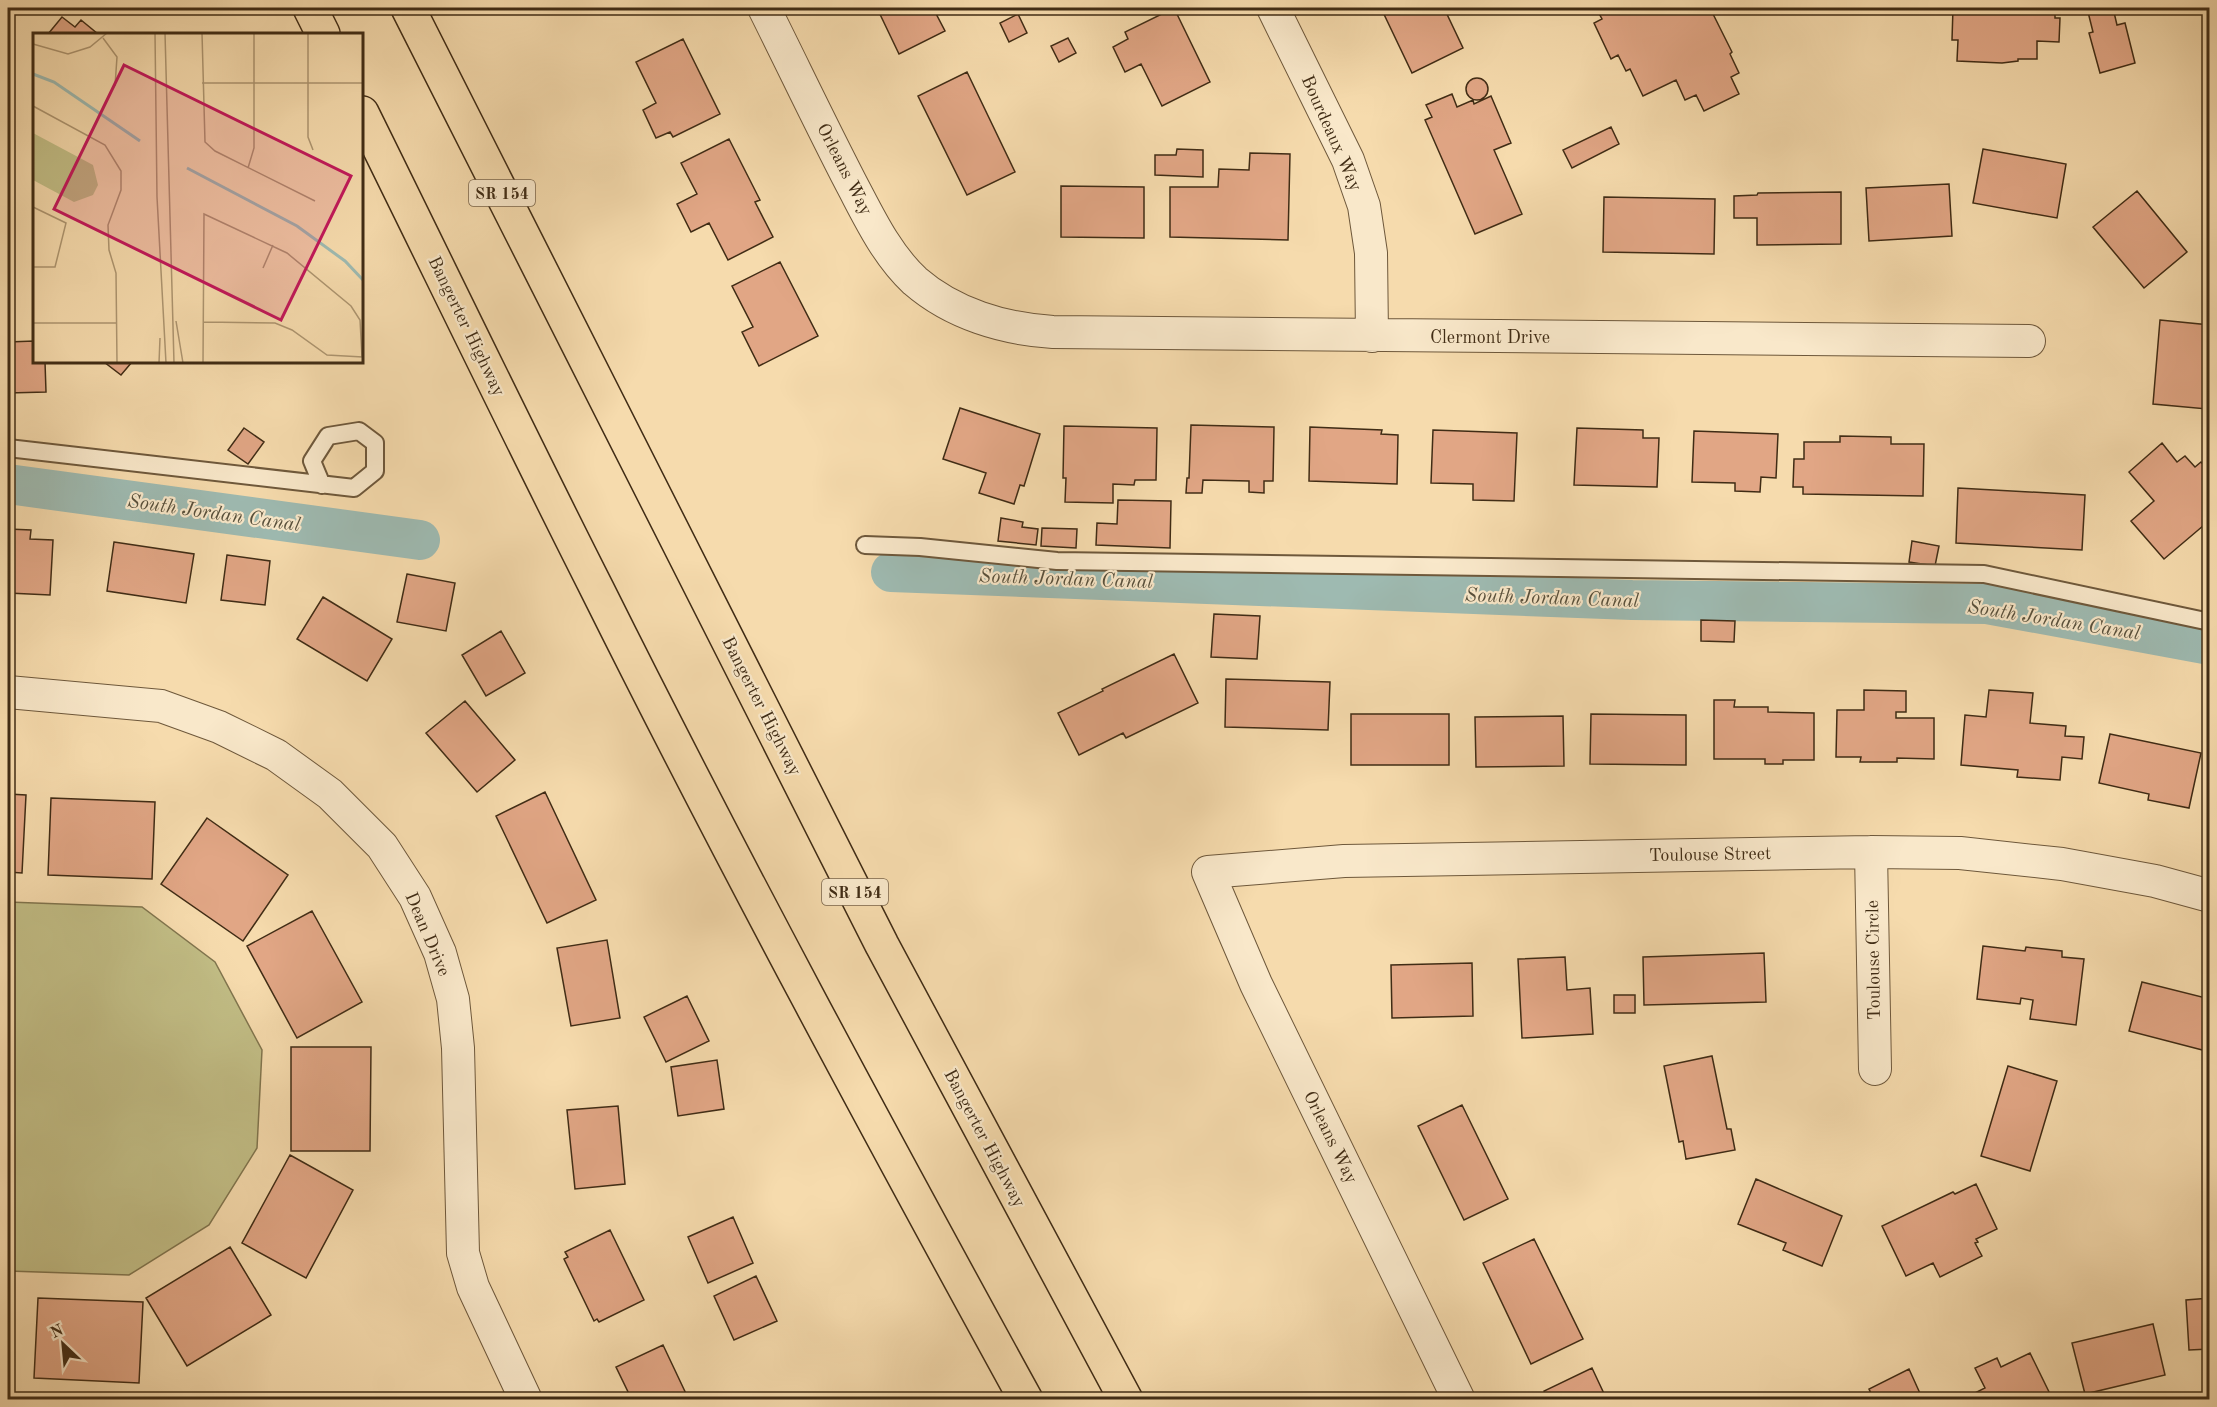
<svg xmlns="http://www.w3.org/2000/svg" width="2217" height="1407" font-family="'Old Standard TT',serif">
  <rect width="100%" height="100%" fill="#f6dbad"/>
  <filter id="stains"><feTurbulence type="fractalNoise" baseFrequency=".00333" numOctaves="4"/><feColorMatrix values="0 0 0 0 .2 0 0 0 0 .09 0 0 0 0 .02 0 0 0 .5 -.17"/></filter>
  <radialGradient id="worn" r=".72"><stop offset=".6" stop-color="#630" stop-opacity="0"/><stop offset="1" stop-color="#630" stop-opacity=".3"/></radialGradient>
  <path fill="#c2be86" stroke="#81754e" stroke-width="1.5" d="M8,902L142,907L215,962L262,1050L257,1148L209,1225L129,1275L8,1271Z"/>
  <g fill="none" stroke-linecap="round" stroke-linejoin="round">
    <path stroke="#9ebab1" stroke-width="40" d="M8,484L420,540
      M891,572L1632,600L1987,604L2210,645"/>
  </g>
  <path fill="#e1a685" stroke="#402c15" stroke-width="1.5" d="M877,8H933L945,31L899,54Z
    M1174,8L1210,82L1162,106L1141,64L1125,72L1113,47L1128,39L1125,32Z
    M1381,8H1444L1463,48L1412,73Z
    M1596,8H1689L1691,13L1702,8H1710L1732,52L1730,54L1739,73L1731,77L1739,94L1704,111L1696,95L1685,100L1676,80L1643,96L1630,69L1626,71L1618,55L1611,59L1594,23L1602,19Z
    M1953,8H2055V18H2060L2059,42L2037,41V59H2018V61L2002,63L1957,61L1958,40H1952Z
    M2087,8H2113L2117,25L2125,23L2135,63L2100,73L2089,33L2093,32Z
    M1018,14L1027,33L1009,42L1000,23Z
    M62,17L75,27L81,20L98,34H48Z
    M1068,38L1076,53L1059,62L1051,46Z
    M683,39L720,114L673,137L670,132L656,138L643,110L656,103L636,62Z
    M967,72L1015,172L967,195L918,96Z
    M1466 89a11 11 0 1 1 22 0a11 11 0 1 1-22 0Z
    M1452,94L1457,107L1473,100L1474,104L1491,96L1511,143L1494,150L1522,214L1475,234L1425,120L1432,117L1426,105Z
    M1611,127L1619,144L1572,168L1563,150Z
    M729,139L760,200L755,202L773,237L728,260L709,223L691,232L677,204L697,194L681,163Z
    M1177,149L1203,150V177L1155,175V155H1176Z
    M1983,149L2066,164L2057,218L1973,203Z
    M1250,153L1290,154L1288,240L1170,237V187H1218L1219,169L1249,170Z
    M1949,184L1952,236L1869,241L1866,188Z
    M1061,186L1144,187V238L1061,237Z
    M2137,191L2187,252L2144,288L2093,227Z
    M1841,192V244L1757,245V218H1734V196L1757,195L1758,193Z
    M1604,197L1715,199L1714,254L1603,252Z
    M780,262L818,336L759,366L742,332L753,327L732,286Z
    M2160,320L2210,325V377L2207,409L2153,404Z
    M34,341V362H45L46,392L8,393V342Z
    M104,362H132L121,375Z
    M960,408L1040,434L1024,486L1020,485L1014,504L979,493L986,473L943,459Z
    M1191,425L1274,427L1273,481H1264V493L1249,492V481L1203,480L1202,493H1186L1187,478H1189Z
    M1064,426L1157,428L1156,480H1135L1134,485L1113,484V503L1065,502L1066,478H1063Z
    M1310,427L1382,430L1381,434L1398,435L1397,484L1309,481Z
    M244,428L264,442L248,464L228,450Z
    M1577,428L1643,430V438H1659L1657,487L1574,485Z
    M1433,430L1517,433L1514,501L1473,500V484L1431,483Z
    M1694,431L1778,434L1776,478L1761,477L1760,492L1735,491V483L1692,482Z
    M1840,436L1891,437V444H1924L1923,496L1803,494V487H1793L1794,459H1804V442H1840Z
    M2162,443L2177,462L2185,456L2195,467L2201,462L2210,472V520L2164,559L2131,521L2154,501L2129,472Z
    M1958,488L2085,495L2082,550L1956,543Z
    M1118,500L1171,501L1170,548L1096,545L1097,523L1117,524Z
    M1001,518L1023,522L1022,527L1038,529L1036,545L998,541Z
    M1042,528L1077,529L1076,548L1041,546Z
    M8,529L31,530L30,539L53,540L50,595L8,593Z
    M1912,541L1939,546L1935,566L1909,562Z
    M114,542L194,554L186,603L107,591Z
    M227,555L270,561L265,605L221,600Z
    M407,574L455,583L446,631L397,622Z
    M323,597L392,639L367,681L297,639Z
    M1214,614L1260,616L1257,659L1211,657Z
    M1701,620L1735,621L1734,642L1701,641Z
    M501,631L525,673L486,696L462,655Z
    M1174,654L1198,703L1126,738L1123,733L1079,755L1058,713L1103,691L1102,689Z
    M1226,679L1330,682L1328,730L1225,727Z
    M1864,690L1906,691V712H1896V718H1934V759L1897,758V762H1860L1861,757H1836L1837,710H1864Z
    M1989,690L2033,693L2030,723L2066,726L2065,736L2084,737L2082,759L2062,757L2060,780L2017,777L2018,770L1961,765L1965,715L1986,717Z
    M1714,700H1735L1734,707H1768V712L1814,713V760H1783V764H1765V759H1714Z
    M465,701L515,760L477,792L426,733Z
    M1351,714H1449V765H1351Z
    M1591,714L1686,715V765L1590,764Z
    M1563,716L1564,766L1476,767L1475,717Z
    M2110,734L2201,753L2189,808L2148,800L2149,794L2099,783Z
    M545,792L596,900L547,923L496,816Z
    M8,794L26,795L22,873L8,872Z
    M51,798L155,802L152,879L48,875Z
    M207,818L288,875L243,941L161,884Z
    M312,911L362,1002L297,1038L247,946Z
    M607,940L620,1018L571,1026L557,948Z
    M1983,946L2025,951L2026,947L2062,951V957L2084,959L2076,1025L2030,1019L2033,1000L2021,998L2020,1004L1977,999Z
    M1764,953L1766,1002L1644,1005L1643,957Z
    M1565,957L1567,990L1590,988L1593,1034L1522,1038L1518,959Z
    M1472,963L1473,1016L1392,1018L1391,965Z
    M2142,982L2210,999V1052L2129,1031Z
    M1614,995H1635V1013H1614Z
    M687,996L709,1041L666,1062L644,1017Z
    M291,1047H371L370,1151H291Z
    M1712,1056L1727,1129H1731L1735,1150L1686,1159L1683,1141L1679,1142L1664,1066Z
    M717,1060L724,1109L678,1116L671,1067Z
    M2008,1066L2057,1081L2030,1171L1981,1156Z
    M1462,1105L1508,1199L1464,1220L1418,1126Z
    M618,1106L625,1184L575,1189L567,1110Z
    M290,1155L353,1190L306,1278L242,1243Z
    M1756,1179L1842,1216L1822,1266L1783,1250L1786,1243L1738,1224Z
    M1976,1184L1997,1229L1976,1239L1978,1242L1975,1243L1982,1256L1940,1277L1933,1263L1906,1276L1882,1226L1953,1192L1955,1194Z
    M733,1217L753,1263L708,1283L688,1237Z
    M610,1230L644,1300L599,1322L597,1319L594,1321L564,1259L568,1257L565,1252Z
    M1534,1239L1583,1339L1531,1364L1483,1263Z
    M230,1247L271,1315L187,1366L146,1298Z
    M756,1276L777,1321L734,1340L714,1296Z
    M8,1296H11L8,1375Z
    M38,1298L143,1302L139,1383L34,1378Z
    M2210,1298V1349L2189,1350L2186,1300Z
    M2153,1324L2165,1375L2085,1394L2072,1343Z
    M663,1345L689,1400H632L616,1367Z
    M2030,1353L2053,1400H1961L1985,1388L1975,1368L1997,1358L2001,1367Z
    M1592,1368L1607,1400H1548L1544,1391Z
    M1909,1369L1923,1400H1874L1869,1389Z"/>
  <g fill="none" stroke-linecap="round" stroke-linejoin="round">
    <defs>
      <path id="lane" d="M8,448L354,488L375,471V443L359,431L328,436L312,461L322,485
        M865,545L920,547L1057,561L1984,574L2210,622"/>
      <path id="street" d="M764,8C793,66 821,125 851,183C869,217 886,254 915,281C953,314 1004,329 1053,332L2029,341
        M1273,8L1348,160L1364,206L1371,253L1372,336
        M8,692L161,706L219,727L276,755L330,794L382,846L415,897L440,953L453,999L458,1048L463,1253L473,1287L526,1400
        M1871,852L1875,1069
        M1459,1400L1256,984L1208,872L1344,861L1871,852L1960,853L2062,864L2155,881L2210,896"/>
      <path id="highway" d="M310,8L323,34
        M408,8L882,945L1126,1400
        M362,113C440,271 517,431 597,589C733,862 879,1132 1026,1400"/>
    </defs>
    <use href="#lane" stroke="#6e583b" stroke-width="20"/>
    <use href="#street" stroke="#6e583b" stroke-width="34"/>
    <use href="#highway" stroke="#402c15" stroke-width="36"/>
    <use href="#lane" stroke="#f9e8ca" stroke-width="16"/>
    <use href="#street" stroke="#f9e8ca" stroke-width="32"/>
    <use href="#highway" stroke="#f6dbad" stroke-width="33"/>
  </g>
  <g text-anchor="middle" stroke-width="4.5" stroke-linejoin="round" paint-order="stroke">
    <g fill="#f9e8ca" stroke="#78644b" stroke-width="1.5">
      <rect x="469" y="180" width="66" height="26" rx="4.5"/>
      <rect x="822" y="879" width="66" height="26" rx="4.5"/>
    </g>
    <g font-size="16" font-weight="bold" fill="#402c15">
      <text x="502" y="199">SR 154</text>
      <text x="855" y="898">SR 154</text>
    </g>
    <g font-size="18" fill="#402c15" stroke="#f9e8ca">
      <text transform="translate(1332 133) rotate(66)" y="6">Bourdeaux Way</text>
      <text transform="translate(845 169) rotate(63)" y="6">Orleans Way</text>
      <text transform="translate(467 326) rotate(64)" y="6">Bangerter Highway</text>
      <text x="1490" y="343">Clermont Drive</text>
      <text transform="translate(762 706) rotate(63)" y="6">Bangerter Highway</text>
      <text transform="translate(1710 854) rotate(-1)" y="6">Toulouse Street</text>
      <text transform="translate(428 934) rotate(67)" y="6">Dean Drive</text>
      <text transform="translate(1873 960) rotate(-91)" y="6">Toulouse Circle</text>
      <text transform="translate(1331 1137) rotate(64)" y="6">Orleans Way</text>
      <text transform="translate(985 1138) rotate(62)" y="6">Bangerter Highway</text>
    </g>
    <g font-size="20" font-style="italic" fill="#58503c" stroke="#f9e8ca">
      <text transform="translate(214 512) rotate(8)" y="7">South Jordan Canal</text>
      <text transform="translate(1066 578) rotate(2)" y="7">South Jordan Canal</text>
      <text transform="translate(1552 597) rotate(2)" y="7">South Jordan Canal</text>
      <text transform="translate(2054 619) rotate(9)" y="7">South Jordan Canal</text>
    </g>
  </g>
  <g transform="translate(33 33)">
    <rect width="330" height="330" fill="#f6dbad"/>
    <path d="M0,100L60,132L65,152L60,162L41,169L0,147Z" fill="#c2be86"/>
    <path fill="none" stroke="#9ebab1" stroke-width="3" d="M0,41L21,49L107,108M154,135L264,193L312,228L330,247"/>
    <path fill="none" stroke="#ad9570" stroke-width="1.5" d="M122,0L124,164L133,330M132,0L141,330M169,0L172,109L182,118L282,168M275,0V104L280,117M70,5L84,24L82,53M0,11L35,21L57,14L74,0M169,50H330M0,73L72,112L88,138V157L75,192L76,217L83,240L84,330M215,135L221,115V0M0,174L33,190L22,234H0M230,235L240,212M143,288L150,330M171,289L242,290L259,297L294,322L330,324M0,290H84M126,330L127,305M170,330L171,181L254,220L318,273L327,287L329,324"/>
    <path fill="#c2185b" fill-opacity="0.15" stroke="#c2185b" stroke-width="3" d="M91,32L318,143L248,287L21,176Z"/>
    <rect width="330" height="330" fill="none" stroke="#402c15" stroke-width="3"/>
  </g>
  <rect width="2217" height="1407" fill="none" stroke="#f6dbad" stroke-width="30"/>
  <rect x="9" y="9" width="2199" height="1389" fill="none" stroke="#402c15" stroke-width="3"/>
  <rect x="15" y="15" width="2187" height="1377" fill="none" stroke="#402c15" stroke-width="1.5"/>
  <g transform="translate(63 1344) rotate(334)" stroke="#f9e8ca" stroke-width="4.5" paint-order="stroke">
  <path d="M0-4.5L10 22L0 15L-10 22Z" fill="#402c15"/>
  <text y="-9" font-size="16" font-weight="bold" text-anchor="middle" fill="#402c15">N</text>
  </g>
  <rect width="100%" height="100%" filter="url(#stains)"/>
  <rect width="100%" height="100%" fill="url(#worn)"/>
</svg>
